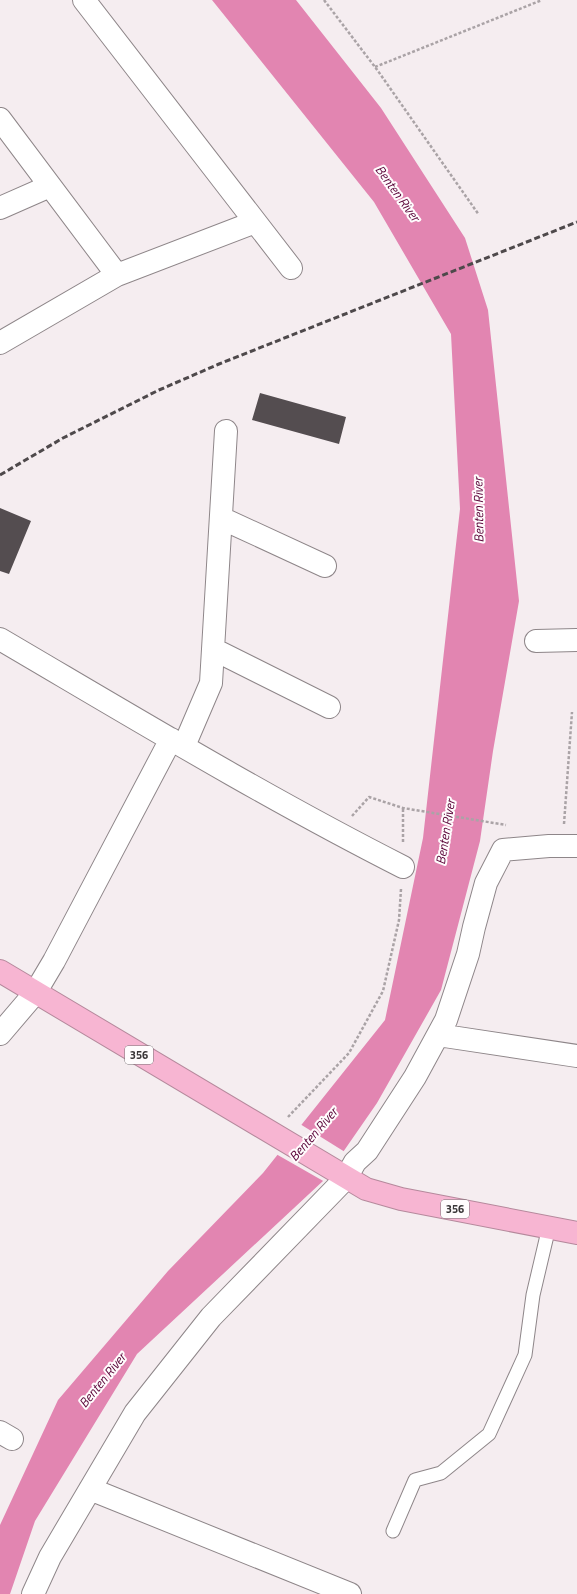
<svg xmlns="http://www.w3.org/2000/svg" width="577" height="1594" font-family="'Titillium Web',sans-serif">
  <rect width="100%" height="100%" fill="#f5edf0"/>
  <path fill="#e285b1" d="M212,0H296L381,108L465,238L488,310L519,601L493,751L480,841L441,990L377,1103L323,1181L137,1354L35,1521L10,1594H0V1525L58,1400L168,1271L263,1173L385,1020L423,838L460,509L451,334L374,202Z"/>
  <path fill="#f5edf0" d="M300,1124L345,1152L325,1182L276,1154Z"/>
  <path fill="#544d50" d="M260,393L346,417L339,444L252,420Z
    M0,508L31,521L9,574L0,571Z"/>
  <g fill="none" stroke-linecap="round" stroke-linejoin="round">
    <defs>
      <path id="lane" d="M393,1531L415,1480L441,1473L489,1434L525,1355L533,1295L549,1227"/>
      <path id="street" d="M84,0L291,268
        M0,119L117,275
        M0,208L50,186
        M0,343L117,275L255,222
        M221,518L325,566
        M0,639C133,717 265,797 403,867
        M536,641L577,640
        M213,649L329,707
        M184,746L211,683L226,431
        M0,1034L35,993L54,961L171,739
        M438,1035L577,1056
        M0,1432L12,1439
        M90,1489L350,1594
        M33,1594L50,1557L135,1413L211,1317L346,1178L355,1162L367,1151L415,1077L446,1020L468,954L474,927L486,883L503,850L549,846H577"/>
      <path id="highway" d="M0,971L366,1189L401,1199L577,1233"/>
    </defs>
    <use href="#lane" stroke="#8e8689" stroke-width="15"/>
    <use href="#street" stroke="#8e8689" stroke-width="24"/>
    <use href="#highway" stroke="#b5899c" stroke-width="24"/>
    <path stroke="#aaa3a6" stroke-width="2.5" stroke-dasharray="3 2" stroke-linecap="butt" d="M324,0L378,71L479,215
      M375,67L542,0
      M352,816L369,797L403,808L506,825
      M564,824L572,712
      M403,842V808
      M288,1117L349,1053L383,991L399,920L401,889"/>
    <use href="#lane" stroke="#fff" stroke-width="13"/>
    <use href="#street" stroke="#fff" stroke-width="22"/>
    <use href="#highway" stroke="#f7b5d2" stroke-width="22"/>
    <path stroke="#4e494b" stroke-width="3" stroke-dasharray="6 3" stroke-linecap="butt" d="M0,475L63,438L159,390L219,364L577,222"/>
  </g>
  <g text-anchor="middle" stroke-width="4" stroke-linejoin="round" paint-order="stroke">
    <g fill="#fffcfd" stroke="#767274" stroke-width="1">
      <rect x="125" y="1046" width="28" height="18" rx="3"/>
      <rect x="441" y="1200" width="28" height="18" rx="3"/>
    </g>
    <g font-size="11" font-weight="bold" fill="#3b3739">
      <text x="139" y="1059">356</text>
      <text x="455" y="1213">356</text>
    </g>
    <g font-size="13" font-style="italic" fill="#590337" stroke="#fffcfd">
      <text transform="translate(398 193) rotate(54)" y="5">Benten River</text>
      <text transform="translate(478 510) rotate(-91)" y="5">Benten River</text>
      <text transform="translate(445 832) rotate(-81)" y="5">Benten River</text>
      <text transform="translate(313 1134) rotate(-49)" y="5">Benten River</text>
      <text transform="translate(102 1380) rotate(-51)" y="5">Benten River</text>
    </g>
  </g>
</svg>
